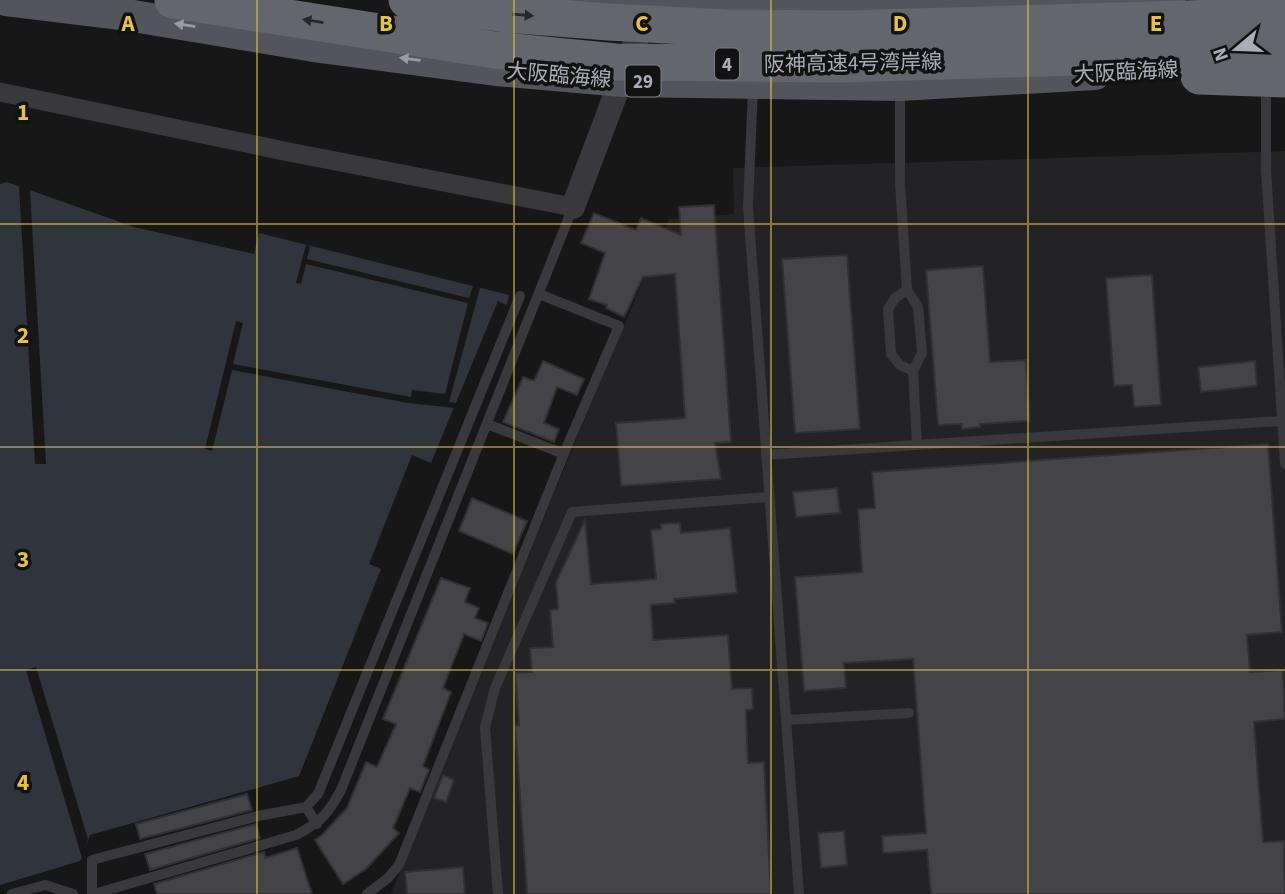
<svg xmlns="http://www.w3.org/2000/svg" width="1285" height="894" font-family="'Source Sans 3','Noto Sans JP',sans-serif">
  <rect width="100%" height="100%" fill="#171718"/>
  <path fill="#232325" d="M1285,151V894H391L565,466L669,219L734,214L733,168Z"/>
  <path fill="#30353d" d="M7,182L134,227L254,254L259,233L509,295L507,305L498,301L431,463L412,455L369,564L381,569L299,776L90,835L80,861L0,885V184Z"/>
  <path fill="#171718" d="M19,186L30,190L46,464H35Z
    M306,245L310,246L307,259L469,298L473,286L480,288L449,402L457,403L455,408L408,403L232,370L212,451L205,449L236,321L243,323L233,364L411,397L412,390L445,394L468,303L306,264L301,284L296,283Z
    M36,667L88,839L82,858L26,670Z"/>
  <path fill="#444448" stroke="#313134" stroke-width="2" d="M714,205L731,442L715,443L721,479L621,486L616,423L685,418L675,274L643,277L624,317L606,308L607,305L589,299L605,253L581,243L594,213L636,230L641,218L681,235L679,207Z
    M847,255L860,429L795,433L782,259Z
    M983,266L990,362L1026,360L1030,421L980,424V427L962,429V424L938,425L926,270Z
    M1152,275L1161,405L1134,407L1132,385L1114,386L1106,278Z
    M543,361L584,379L577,395L557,387L544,423L559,429L554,442L503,422L523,377L534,381Z
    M1255,361L1257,386L1201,392L1198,367Z
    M1268,444L1282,632L1247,635L1250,672L1283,670L1285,719L1254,722L1263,842L1284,841L1285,894H931L927,850L883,853L882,836L926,833L913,659L844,663L846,688L804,691L795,577L862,572L858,509L875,508L872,472Z
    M837,488L840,513L796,517L793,492Z
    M472,498L527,521L513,554L459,531Z
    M585,520L591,584L656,579L651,530L661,529V524L680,523L681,533L730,528L737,593L674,599L675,603L651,605L653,640L728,635L732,689L752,688L753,709L746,710L748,763L764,762L771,894H527L515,726L519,725L515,673L532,672L530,648L553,647L550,610L558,609L556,582Z
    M441,578L470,588L465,602L479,608L475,618L488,623L481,641L464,634L443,688L451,692L423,766L429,770L420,792L410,788L393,828L399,833L366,869L343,884L315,840L322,835L347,808L366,762L377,767L396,724L383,719Z
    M443,775L454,780L446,802L434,798Z
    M247,794L252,810L140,839L136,824Z
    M256,824L260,838L150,870L145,854Z
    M844,831L847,865L821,868L818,833Z
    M297,848L312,894H157L154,884L264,852L265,858Z
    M463,867L465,894H407L405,872Z"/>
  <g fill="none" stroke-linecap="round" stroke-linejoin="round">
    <path stroke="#38383d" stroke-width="10" d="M1266,85V170L1285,464
      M753,88L748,207L799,894
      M900,88V183L907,290L918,307L922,353L913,371L917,445
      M907,290L895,298L888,309L891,354L900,365L913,371
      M487,424L564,454
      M766,455L1281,421
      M787,720L909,713
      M306,807L318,794L520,296
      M12,894L45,885L73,894
      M92,894V860L258,816L306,807L317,824
      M94,894L296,835C321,822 328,814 341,790L573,207
      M367,894L388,878L399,865L565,451L619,326L539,294
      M498,894L485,727L495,688L572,512L768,497"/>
    <path stroke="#38383d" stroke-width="19" d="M0,92L294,153L573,207"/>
    <path stroke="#38383d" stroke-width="24" d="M573,207L647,11"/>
    <path stroke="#54555c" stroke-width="32" d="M6,0L121,14L320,47L496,70L623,81L900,85L1095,74
      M564,0C765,16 967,6 1169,0"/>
    <path stroke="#64666e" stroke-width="37" d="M173,0L495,50L616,62L839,64L1285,51
      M407,0L506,14L608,22L726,28L847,29L1285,16
      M1199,76L1285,79"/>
  </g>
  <defs><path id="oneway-solid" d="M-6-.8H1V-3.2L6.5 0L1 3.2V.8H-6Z" transform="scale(1.75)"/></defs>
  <g fill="#26272a">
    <use href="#oneway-solid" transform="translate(523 15) rotate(5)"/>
    <use href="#oneway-solid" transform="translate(313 21) rotate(-171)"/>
  </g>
  <g fill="#999ba5">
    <use href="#oneway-solid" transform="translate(185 25) rotate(-171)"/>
    <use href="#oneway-solid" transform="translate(410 59) rotate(-173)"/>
  </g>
  <path fill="none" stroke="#e4c243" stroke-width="2" stroke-opacity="0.55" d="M257,0V894M514,0V894M771,0V894M1028,0V894M0,224H1285M0,447H1285M0,670H1285"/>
  <g text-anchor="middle" stroke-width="7" stroke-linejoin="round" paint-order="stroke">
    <g fill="#121213" stroke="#7c7e86" stroke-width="2">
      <rect x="715" y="48.5" width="24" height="31" rx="5"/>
      <rect x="625.5" y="65.5" width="35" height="31" rx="5"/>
    </g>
    <g font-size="19" font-weight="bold" fill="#aaacb7">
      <text x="727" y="71">4</text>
      <text x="643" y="88">29</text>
    </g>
    <g font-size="21" fill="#aaacb7" stroke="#121213">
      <text transform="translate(853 63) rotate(-1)" y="7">阪神高速4号湾岸線</text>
      <text transform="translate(1126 72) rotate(-3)" y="7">大阪臨海線</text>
      <text transform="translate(559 75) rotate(5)" y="7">大阪臨海線</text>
    </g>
  </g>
  <g font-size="23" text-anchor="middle" font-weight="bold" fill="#e4c243" stroke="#121213" stroke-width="7" stroke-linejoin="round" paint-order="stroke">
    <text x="128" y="31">A</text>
    <text x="386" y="31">B</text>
    <text x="642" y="31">C</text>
    <text x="900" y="31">D</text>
    <text x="1156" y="31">E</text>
    <text x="23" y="120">1</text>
    <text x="23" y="343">2</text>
    <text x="23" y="567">3</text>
    <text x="23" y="790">4</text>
  </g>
  <g transform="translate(1236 49) rotate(251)" stroke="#121213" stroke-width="5" paint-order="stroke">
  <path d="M0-5L12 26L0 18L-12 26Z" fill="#aaacb7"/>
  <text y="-10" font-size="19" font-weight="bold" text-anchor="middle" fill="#aaacb7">N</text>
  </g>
</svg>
